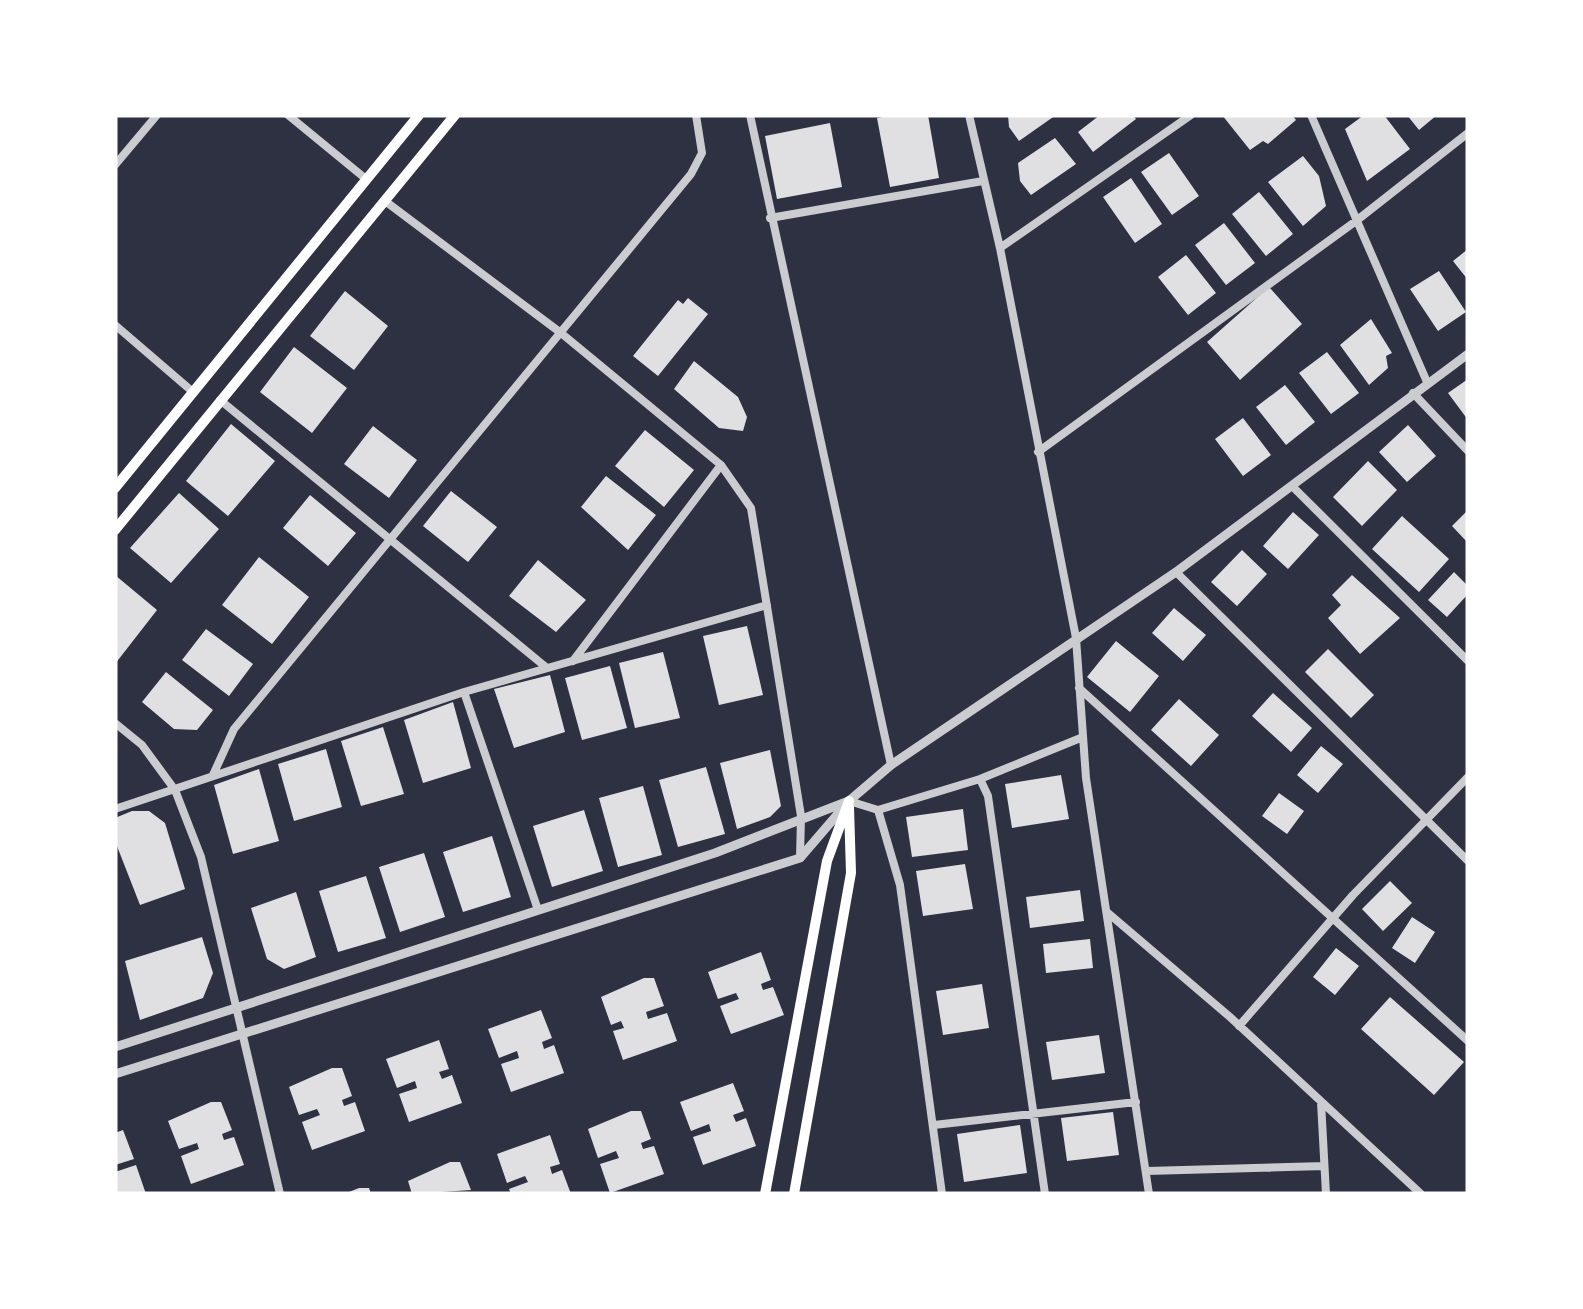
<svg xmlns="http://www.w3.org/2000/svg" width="1583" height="1309" font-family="Signika,sans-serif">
  <rect width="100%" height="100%" fill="#2d3142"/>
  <path fill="#e0e0e3" d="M894,115H928L939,178L890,187L877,118Z
    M1008,115H1056L1019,141L1009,127Z
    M1100,115H1133L1136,119L1093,152L1078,132Z
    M1222,115H1292L1296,120L1268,144L1263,141L1250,150Z
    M1364,115H1384L1410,149L1367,181L1345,129Z
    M1407,115H1437L1419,130Z
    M830,123L842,187L777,199L765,136Z
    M1055,138L1076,164L1031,195L1020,181L1018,163Z
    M1169,153L1199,196L1172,215L1141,172Z
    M1303,156L1319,176L1326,206L1303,226L1268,182Z
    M1131,178L1162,224L1135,243L1103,197Z
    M1259,192L1293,234L1266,256L1232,214Z
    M1224,223L1255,263L1226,285L1195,245Z
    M1468,249V280L1453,261Z
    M1186,255L1216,293L1188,315L1158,277Z
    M1439,271L1466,312L1438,331L1410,289Z
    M1269,287L1302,324L1240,380L1207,342Z
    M345,291L388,326L354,370L310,336Z
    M688,298L708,314L658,376L633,356L678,300L683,304Z
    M1371,319L1392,353L1386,356L1388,368L1369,385L1340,345Z
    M294,347L347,388L312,433L260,392Z
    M1327,352L1359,393L1331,414L1299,373Z
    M694,361L738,397L747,417L743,431L719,428L674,389Z
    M1468,379V420L1448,393Z
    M1285,385L1315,422L1286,445L1256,407Z
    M1243,418L1271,455L1243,476L1215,439Z
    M231,424L275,461L228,516L186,481Z
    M1408,425L1436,456L1407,482L1379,452Z
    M373,426L417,460L389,498L344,464Z
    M645,430L694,470L664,507L615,466Z
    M1368,461L1397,490L1362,526L1333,497Z
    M606,476L656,515L628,550L581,507Z
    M451,491L497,527L468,562L423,526Z
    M179,493L219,529L171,583L130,548Z
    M310,495L356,533L328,566L283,528Z
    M1468,510V543L1452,526Z
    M1293,512L1319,535L1288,569L1263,546Z
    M1402,516L1449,559L1419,592L1372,549Z
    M1242,550L1267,574L1237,606L1211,582Z
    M259,557L309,597L272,644L222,605Z
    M538,560L586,600L556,632L509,596Z
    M1454,572L1468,586V594L1447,617L1428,600Z
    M115,575L157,610L115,664Z
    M1352,575L1400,618L1360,654L1328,618L1341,605L1332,595Z
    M1174,608L1206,635L1183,661L1152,633Z
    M747,626L763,695L719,705L703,636Z
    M206,629L253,664L229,696L182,660Z
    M1116,641L1159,676L1130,712L1087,677Z
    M1328,649L1374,695L1351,718L1305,672Z
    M663,652L680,718L635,728L619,663Z
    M610,666L627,728L582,740L565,678Z
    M166,672L213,710L197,730L174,729L142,702Z
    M550,675L565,732L514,748L494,689Z
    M1273,693L1312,728L1291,752L1252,716Z
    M1179,699L1219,735L1191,766L1151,730Z
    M453,702L471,768L423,783L404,720Z
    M383,727L404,794L361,806L341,741Z
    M1321,746L1343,764L1318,793L1297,775Z
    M326,749L342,807L294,821L278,764Z
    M770,750L781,806L770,817L737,829L720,763Z
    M706,767L725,834L678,847L659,780Z
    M259,769L279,841L233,854L214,785Z
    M1061,775L1069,819L1012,828L1005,784Z
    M643,786L662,855L618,867L599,798Z
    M1279,793L1304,811L1287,834L1262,816Z
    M963,809L968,850L912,857L906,817Z
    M584,810L603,871L552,887L533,826Z
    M132,811H149L165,823L185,889L140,905L115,841V818Z
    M492,836L511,897L463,912L443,852Z
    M424,853L445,917L400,932L379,867Z
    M965,864L973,909L923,916L916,871Z
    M366,876L386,938L338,952L319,891Z
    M1390,881L1412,903L1383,931L1362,909Z
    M1080,890L1084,921L1030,928L1026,897Z
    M296,892L316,957L284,969L267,959L251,908Z
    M1412,917L1435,932L1415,963L1392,948Z
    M202,937L213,973L203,998L140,1020L125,961Z
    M1090,939L1093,968L1046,973L1043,944Z
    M1336,948L1359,966L1335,995L1313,977Z
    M761,952L771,980L761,984L763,990L773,987L784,1015L731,1034L720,1006L739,999L736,993L718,999L708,972Z
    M644,978H654L664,1006L646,1012L648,1019L667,1013L677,1041L623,1060L613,1031L624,1028L621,1021L611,1025L601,997Z
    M982,984L989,1028L943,1035L936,991Z
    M1390,997L1464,1062L1434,1095L1361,1029Z
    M541,1010L552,1038L542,1042L544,1049L554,1045L564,1073L511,1092L501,1064L519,1058L517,1051L499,1058L488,1029Z
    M1099,1035L1105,1073L1052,1080L1046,1042Z
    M439,1040L449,1069L439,1072L442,1079L452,1075L462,1103L409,1122L399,1094L417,1088L415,1081L397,1088L386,1059Z
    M332,1068H342L352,1096L342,1100L344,1106L355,1102L365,1131L312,1150L302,1122L320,1115L317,1109L299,1115L289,1087Z
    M733,1083L744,1111L733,1115L736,1122L746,1118L756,1146L703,1165L693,1137L711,1131L709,1124L691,1131L680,1102Z
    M211,1102H221L232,1130L222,1134L224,1140L234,1137L244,1165L191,1184L181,1156L199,1149L197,1143L179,1149L168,1121Z
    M631,1111H641L651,1139L641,1143L643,1149L654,1146L664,1174L610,1193L600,1164L619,1158L616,1151L598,1158L588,1129Z
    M1113,1112L1119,1155L1067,1161L1061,1118Z
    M1020,1125L1027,1173L964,1182L957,1134Z
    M123,1130L134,1159L115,1165V1133Z
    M550,1135L560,1164L550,1167L552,1174L562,1170L571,1194H511L509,1189L528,1182L525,1176L507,1183L497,1154Z
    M450,1162H460L471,1190L412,1194L408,1181Z
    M136,1165L146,1194H115V1172Z
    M359,1188H369L371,1194H344Z"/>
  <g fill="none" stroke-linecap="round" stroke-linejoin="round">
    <path stroke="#caccd0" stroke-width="8" d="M288,115L366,179
      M750,115L891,765
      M969,115L1000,248L1076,638L1086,778L1149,1194
      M1311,115L1427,382
      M115,165L157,115
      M385,201L561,333L721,465L751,508L801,816L800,858
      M770,218L983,181
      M1000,248L1191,115
      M115,325L193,392
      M1413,393L1468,451
      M220,400L547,668
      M1038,452L1356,221L1468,133
      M1292,486L1468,661
      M1176,572L1468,861
      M573,661L721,465
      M1079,688L1468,1041
      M464,692L538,910
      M115,723L142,745L175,790L201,857L280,1194
      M213,775L234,729L691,174L702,153L696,115
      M980,779L988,796L1045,1194
      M849,801L878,810L900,885L942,1194
      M115,809L464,692L767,605
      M878,810L980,779L1083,737
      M1108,913L1230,1017L1421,1194
      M1239,1026L1353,895L1468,777
      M1321,1102L1326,1194
      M934,1125L1136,1102
      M1147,1171L1324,1166"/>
    <path stroke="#caccd0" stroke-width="9" d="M115,1047L715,853L846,802
      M115,1074L800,858L849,801L891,765L1176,572L1468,354"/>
    <path stroke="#fff" stroke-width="10" d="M115,488L419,115
      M115,530L455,115
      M765,1194L827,861L849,801
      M794,1194L851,873L849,807"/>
  </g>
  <rect width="1583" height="1309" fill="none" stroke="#ffffff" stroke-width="235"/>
</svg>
